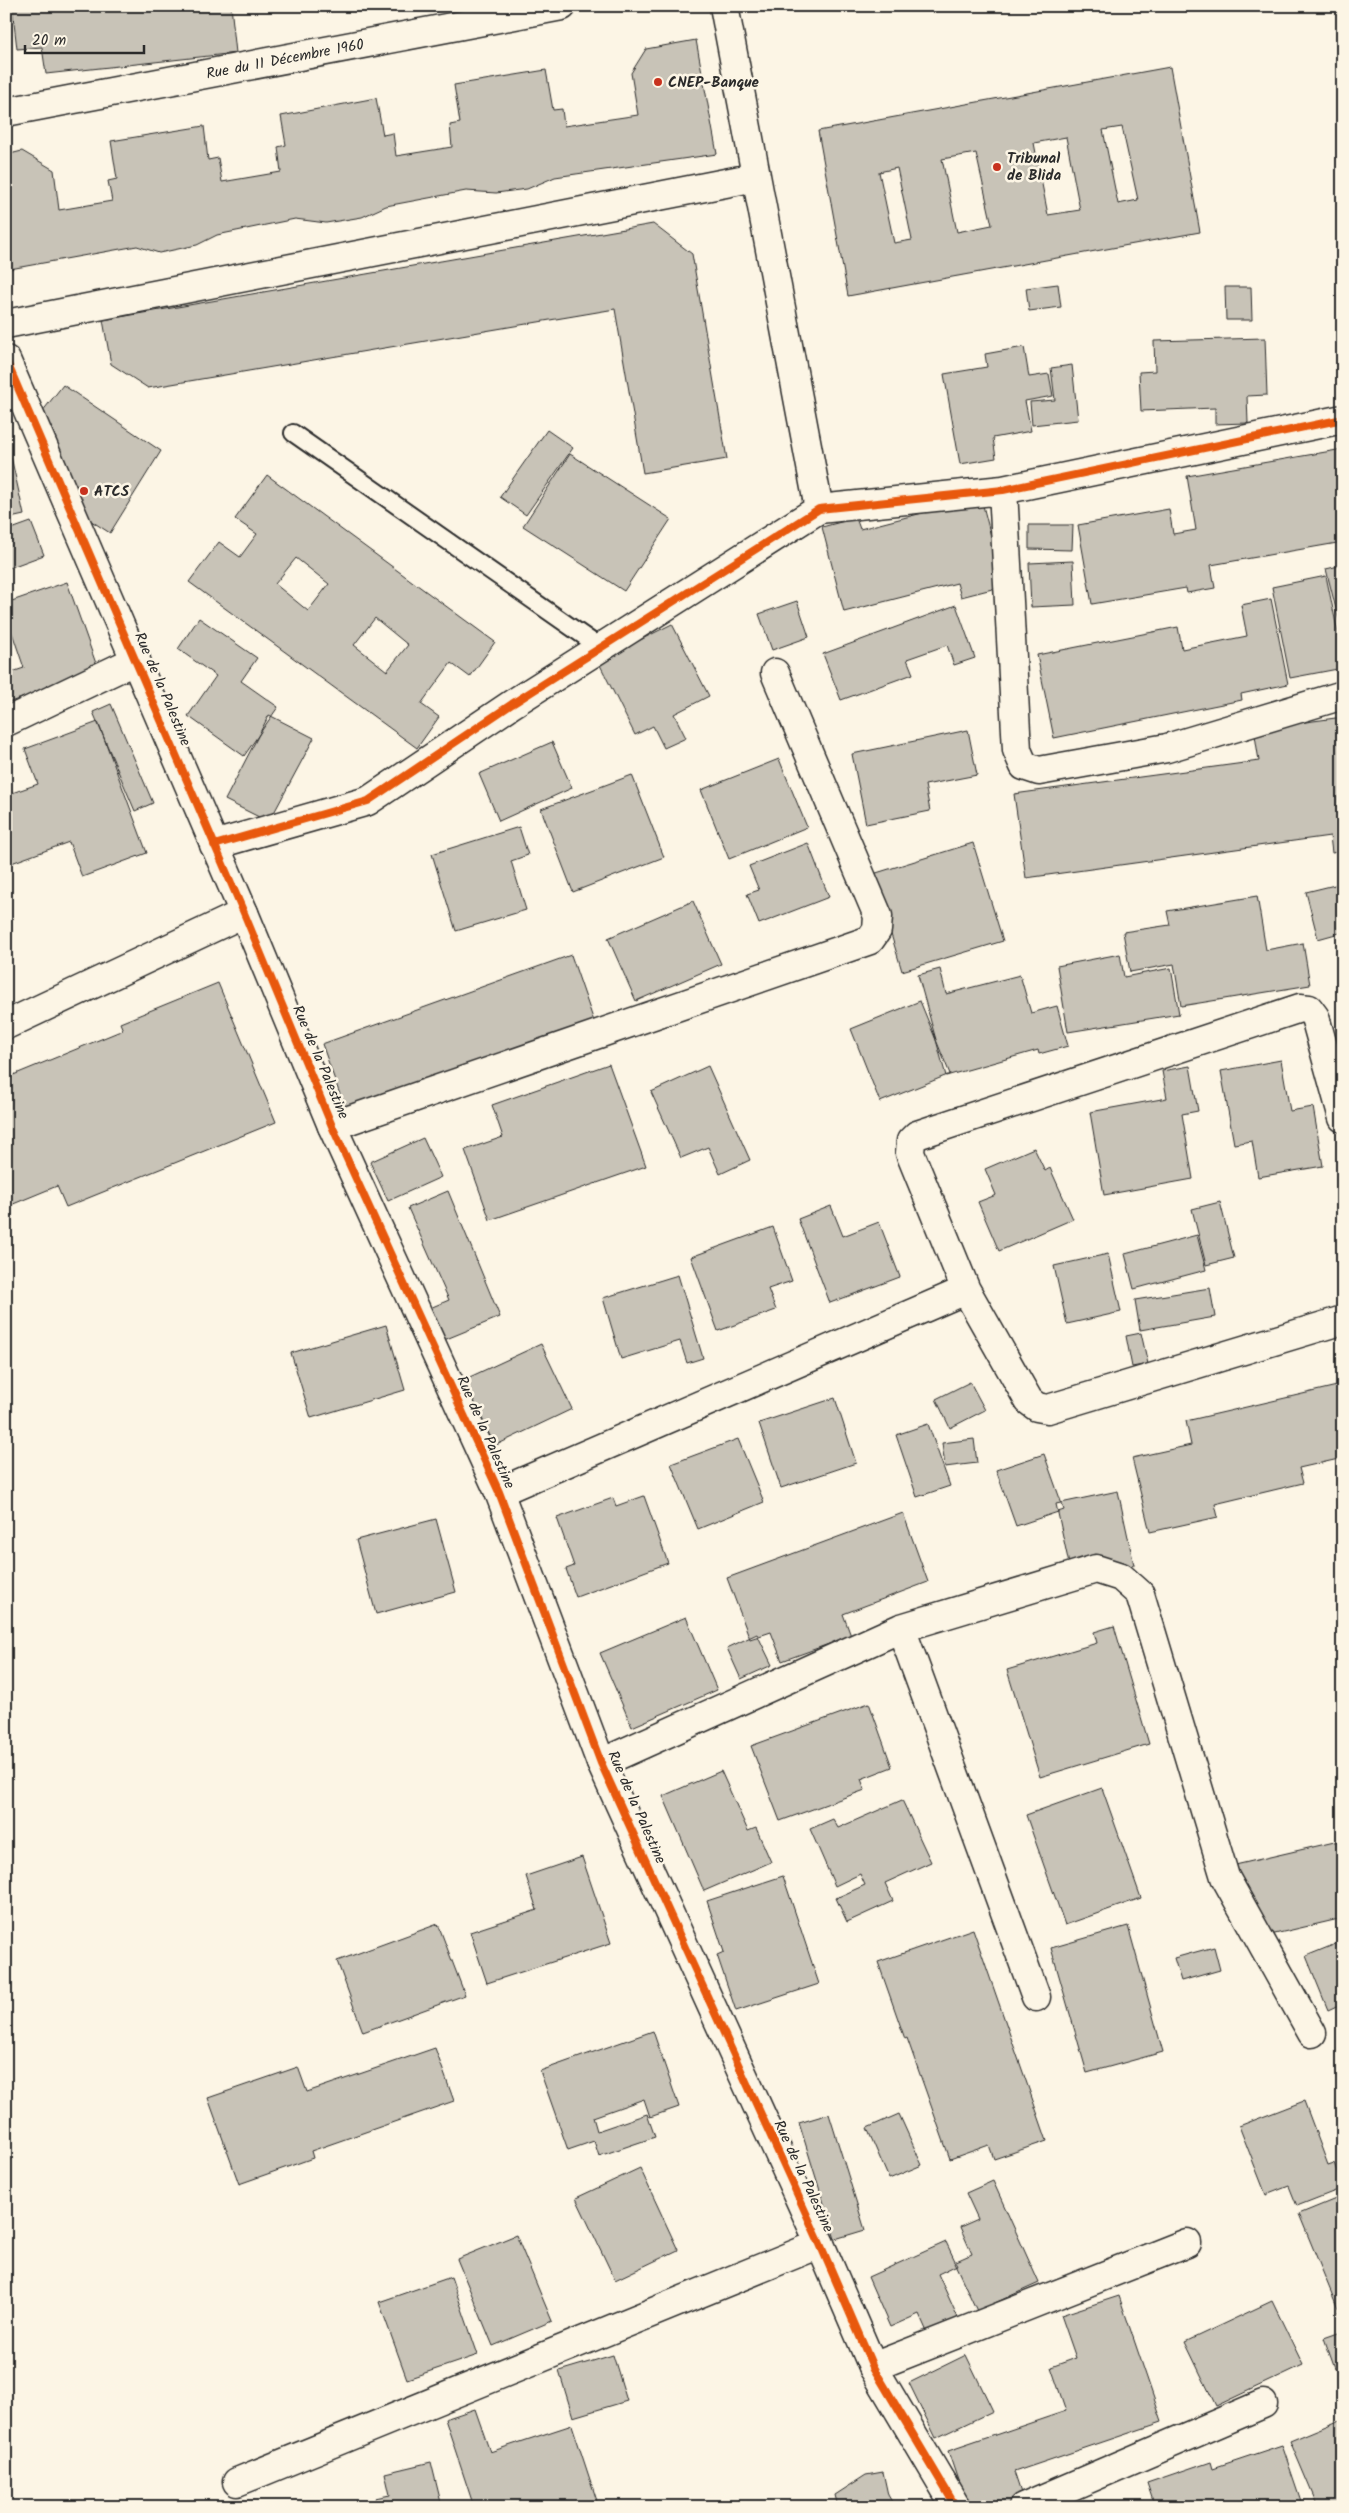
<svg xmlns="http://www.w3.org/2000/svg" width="1349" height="2513" font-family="Kalam,sans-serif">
  <rect width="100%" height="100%" fill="#fcf5e5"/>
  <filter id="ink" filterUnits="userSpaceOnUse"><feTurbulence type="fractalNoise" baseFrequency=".02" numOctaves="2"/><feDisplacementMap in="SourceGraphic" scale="10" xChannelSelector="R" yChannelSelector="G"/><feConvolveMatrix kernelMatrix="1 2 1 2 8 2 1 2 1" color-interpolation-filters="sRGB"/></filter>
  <g filter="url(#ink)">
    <path fill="#c8c3b7" stroke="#2b2b2b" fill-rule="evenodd" d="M12,6H231L236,53L46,74L42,47L17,49Z
      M696,40L717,154L555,177L527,189L496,193L466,191L386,206L362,217L326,223L295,219L217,235L197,245L159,253L137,246L10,269L6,244V155L22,151L54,170L59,210L112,201L108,181L117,179L111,141L204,126L208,160L218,158L222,182L281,172L278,147L286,145L281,116L376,98L383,135L393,133L396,156L452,147L450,125L460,123L454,85L546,70L553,110L562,109L564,126L638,115L631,73L646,49Z
      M1170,67L1200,232L848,296L818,131ZM1122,127L1138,200L1118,204L1103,130ZM1066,137L1080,210L1048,215L1034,143ZM976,153L992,225L957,232L942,159ZM897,168L912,240L894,243L879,172Z
      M653,224L692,254L727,459L643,473L615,309L148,388L111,364L103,320Z
      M1058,284L1061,307L1029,311L1026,288Z
      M1225,287H1251L1252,320H1226Z
      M1265,338L1267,395L1247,396L1248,423L1215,424V408L1141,411L1139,372L1155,371L1154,341Z
      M1024,347L1029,377L1049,374L1053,396L1025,401L1031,431L993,438L996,458L960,464L944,374L987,367L985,354Z
      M1072,365L1078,420L1032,425L1030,402L1055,400L1051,368Z
      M63,385L161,451L110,533L82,515L42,412Z
      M547,430L573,448L526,515L500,497Z
      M1343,449V542L1211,565L1215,588L1187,593L1186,588L1092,604L1078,525L1169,509L1173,534L1196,530L1187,476Z
      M10,452L24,515L6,519V453Z
      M570,454L671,519L624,591L523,526Z
      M267,475L495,642L470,677L451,663L421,704L439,717L417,748L189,582L219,542L240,557L257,534L235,519ZM296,558L329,584L308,611L275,584ZM375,618L408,645L387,671L354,645Z
      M981,498L1004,586L961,597L957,583L844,612L822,527L856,518L860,529Z
      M31,522L44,555L6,569V531Z
      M1029,525H1073L1072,550L1029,549Z
      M1073,561L1075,605L1031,607L1029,563Z
      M1343,565V637L1326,569Z
      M1326,576L1343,657V668L1290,678L1272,587Z
      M67,582L99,672L10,702L6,692V674L24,668L6,615V603Z
      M1271,599L1288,684L1241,694L1242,700L1054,738L1037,655L1178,627L1182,649L1247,636L1241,605Z
      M797,601L809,637L772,650L759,614Z
      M956,605L975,658L954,665L947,645L907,659L913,674L841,700L823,654Z
      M199,618L257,658L241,681L278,707L244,756L188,716L216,676L178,649Z
      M672,624L709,696L674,714L686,738L664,748L653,726L635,735L598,661Z
      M111,704L153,803L135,811L93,712Z
      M269,715L314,738L269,822L225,800Z
      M1343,717V851L1332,853L1330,836L1026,878L1014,794L1259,761L1254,729Z
      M98,722L147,853L82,877L69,842L6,865V795L38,784L25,749Z
      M968,730L977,775L925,785L930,811L866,824L852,754Z
      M552,742L572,788L499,821L479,774Z
      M779,759L807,827L729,859L701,790Z
      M632,775L664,857L573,892L541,809Z
      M519,827L528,855L511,861L526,910L456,931L432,854Z
      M808,843L829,897L759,924L747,894L759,890L749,866Z
      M973,843L1003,941L902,971L873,874Z
      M1343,883V932L1318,939L1306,892Z
      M1257,896L1266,950L1303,943L1310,985L1181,1006L1174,964L1130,972L1123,932L1170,925L1167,911Z
      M693,901L721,964L636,1001L608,938Z
      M1120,954L1124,977L1171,968L1179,1014L1068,1032L1057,966Z
      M571,955L597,1030L348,1117L322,1044Z
      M940,969L946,994L1020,975L1031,1013L1057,1006L1068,1046L1039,1054L1038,1050L946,1076L918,975Z
      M218,983L276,1122L66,1207L57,1186L6,1207V1078L123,1030L120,1023Z
      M920,1001L950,1074L880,1102L851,1029Z
      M1281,1060L1290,1111L1313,1107L1323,1166L1258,1177L1252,1141L1234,1144L1221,1071Z
      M609,1064L646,1166L490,1220L465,1150L503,1137L492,1105Z
      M708,1066L750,1160L720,1174L708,1147L681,1158L651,1092Z
      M1190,1066L1198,1111L1182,1114L1193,1179L1104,1195L1090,1112L1167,1098L1162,1071Z
      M423,1138L441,1177L388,1201L370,1162Z
      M1034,1148L1045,1171L1050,1168L1073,1219L999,1251L978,1202L996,1195L985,1169Z
      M448,1191L500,1317L444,1340L430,1308L449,1300L408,1208Z
      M1220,1202L1234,1258L1206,1265L1192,1209Z
      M831,1206L843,1236L879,1222L900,1277L830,1303L798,1219Z
      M773,1227L792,1281L768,1289L776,1310L718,1331L691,1257Z
      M1197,1235L1206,1270L1134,1289L1125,1254Z
      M1108,1254L1121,1312L1067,1324L1054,1266Z
      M678,1275L703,1358L687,1363L680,1341L621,1359L603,1298Z
      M1210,1288L1215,1317L1140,1330L1135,1300Z
      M386,1325L405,1390L311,1418L291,1353Z
      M1141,1333L1148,1364L1132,1367L1126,1336Z
      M541,1344L572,1409L492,1447L461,1381Z
      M970,1382L985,1410L950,1428L936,1399Z
      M1337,1386L1343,1410V1458L1299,1468L1303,1483L1215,1504L1218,1517L1150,1532L1132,1458L1191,1445L1186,1421Z
      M835,1398L856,1463L781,1488L759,1423Z
      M928,1424L950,1486L917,1497L896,1435Z
      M738,1439L764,1502L698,1529L671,1464Z
      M974,1439L977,1463L945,1467L942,1443Z
      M1044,1454L1064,1510L1016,1526L996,1470Z
      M1118,1491L1134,1565L1072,1578L1056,1504Z
      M644,1496L668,1563L576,1597L566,1569L574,1566L557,1518L613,1498L616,1506Z
      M903,1513L928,1582L843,1614L851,1636L782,1661L771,1632L750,1639L727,1578Z
      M436,1519L456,1592L376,1614L356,1540Z
      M686,1617L717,1690L632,1727L600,1653Z
      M1114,1626L1149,1744L1040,1777L1007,1670L1097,1643L1094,1632Z
      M757,1634L772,1665L741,1679L727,1648Z
      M869,1703L892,1767L861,1779L865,1790L780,1821L751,1746Z
      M721,1771L748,1831L756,1828L771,1862L704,1891L663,1796Z
      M1102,1788L1141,1898L1065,1925L1026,1815Z
      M902,1800L931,1862L885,1883L893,1901L847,1922L836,1898L865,1885L860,1874L835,1886L810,1829L833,1819L838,1828Z
      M1343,1840V1918L1249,1940L1231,1866Z
      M582,1857L611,1943L487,1983L470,1932L537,1910L526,1876Z
      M783,1876L819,1984L736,2011L717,1955L724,1952L707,1901Z
      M438,1924L465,1995L363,2032L337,1961Z
      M1128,1926L1163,2052L1087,2073L1051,1948Z
      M973,1929L1047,2141L994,2159L989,2145L950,2159L907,2038L905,2039L878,1962Z
      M1343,1941V2003L1328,2010L1306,1956Z
      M1214,1947L1220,1970L1181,1981L1174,1958Z
      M653,2031L679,2107L650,2117L644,2099L593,2117L597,2131L647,2114L655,2137L599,2156L594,2141L568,2150L540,2071Z
      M435,2048L454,2101L311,2151L313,2158L239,2184L208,2098L298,2067L307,2092Z
      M1304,2101L1328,2165L1334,2163L1343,2188L1297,2206L1289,2186L1266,2195L1239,2126Z
      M829,2114L865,2230L835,2239L799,2123Z
      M899,2114L922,2165L889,2179L867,2128Z
      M640,2168L678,2250L615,2280L576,2198Z
      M993,2181L1039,2283L977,2311L954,2262L972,2254L960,2227L978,2219L966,2193Z
      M1343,2196V2321L1299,2214Z
      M516,2235L552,2321L493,2346L457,2259Z
      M946,2242L957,2265L938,2274L959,2320L928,2334L919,2314L890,2327L868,2277Z
      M451,2277L478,2355L407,2379L379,2302Z
      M1119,2296L1162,2422L1014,2472L1025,2505L967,2507L948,2451L1066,2411L1051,2367L1076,2358L1061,2315Z
      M1272,2301L1303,2365L1216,2406L1185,2342Z
      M1341,2332L1343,2366L1335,2369L1324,2338Z
      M613,2355L627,2401L573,2417L559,2371Z
      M966,2355L993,2411L936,2438L909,2383Z
      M475,2409L490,2452L572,2425L599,2507H474L445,2419Z
      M1343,2419V2504L1337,2507H1318L1290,2441Z
      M1282,2445L1303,2507H1155L1147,2483L1211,2461L1213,2468Z
      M431,2462L442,2507H377L375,2498L390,2495L385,2473Z
      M883,2472L888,2495L895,2507H838L835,2495L866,2475Z"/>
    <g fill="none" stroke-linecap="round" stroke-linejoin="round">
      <defs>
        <path id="lane" d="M293,433L601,648"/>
        <path id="street" d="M724,6L819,509
          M6,324L756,177
          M1003,490L1017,750L1024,766L1039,771L1167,748L1343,695
          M6,722L136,660
          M214,845L368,801L512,704L819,509L1003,490L1343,419
          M6,1025L244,913
          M1343,1118L1315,1017L1309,1009L1300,1008L917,1135L911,1141L910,1153L966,1290L1029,1401L1037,1407L1048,1409L1343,1320
          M332,1126L870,940L877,930L878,916L775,673
          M499,1492L966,1290
          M901,1628L1096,1569L1121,1577L1140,1594L1225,1877L1312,2033
          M601,1763L901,1628L1036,1997
          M873,2367L1187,2243
          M237,2482L820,2244
          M1023,2507L1263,2404"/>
        <g id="secondary">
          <path id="s1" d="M6,112L562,6"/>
          <path d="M6,360L244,913L332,1126L499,1492L601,1763L820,2244L873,2367L956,2507"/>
        </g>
      </defs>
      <use href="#lane" stroke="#2b2b2b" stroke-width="20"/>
      <use href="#street" stroke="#2b2b2b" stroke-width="31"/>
      <use href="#secondary" stroke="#2b2b2b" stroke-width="31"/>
      <use href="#lane" stroke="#fcf5e5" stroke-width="16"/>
      <use href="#street" stroke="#fcf5e5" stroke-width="28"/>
      <use href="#secondary" stroke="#fcf5e5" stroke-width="28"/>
      <defs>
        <path id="cycleway" d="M6,360L244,913L332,1126L499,1492L601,1763L820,2244L873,2367L956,2507
          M214,845L368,801L512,704L819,509L1003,490L1343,419"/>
      </defs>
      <use href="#cycleway" stroke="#fcf5e5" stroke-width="11"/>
      <use href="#cycleway" stroke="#e8590c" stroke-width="8"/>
    </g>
  </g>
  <g fill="#c8321e" stroke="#fcf5e5" stroke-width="2">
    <circle cx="658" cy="82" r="5"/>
    <circle cx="997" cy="167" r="5"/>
    <circle cx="84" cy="491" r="5"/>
  </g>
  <g text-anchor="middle" stroke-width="5" stroke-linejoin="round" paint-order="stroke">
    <g font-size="15" fill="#2b2b2b" stroke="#fcf5e5">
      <text dy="5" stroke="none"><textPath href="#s1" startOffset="284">Rue du 11 Décembre 1960</textPath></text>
      <text transform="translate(163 689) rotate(67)" y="5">Rue de la Palestine</text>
      <text transform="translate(321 1062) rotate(67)" y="5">Rue de la Palestine</text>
      <text transform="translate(486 1432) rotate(66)" y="5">Rue de la Palestine</text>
      <text transform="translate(637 1807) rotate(66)" y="5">Rue de la Palestine</text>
      <text transform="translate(804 2176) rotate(65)" y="5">Rue de la Palestine</text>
    </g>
    <g font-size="15" font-weight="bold" fill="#2b2b2b" stroke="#fcf5e5" text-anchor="start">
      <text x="668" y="87">CNEP-Banque</text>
      <text x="1007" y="163">Tribunal<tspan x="1007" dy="17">de Blida</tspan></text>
      <text x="94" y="496">ATCS</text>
    </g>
  </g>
  <rect width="1349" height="2513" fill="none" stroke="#fcf5e5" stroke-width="25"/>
  <rect x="12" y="12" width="1324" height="2488" fill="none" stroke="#2b2b2b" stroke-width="2" filter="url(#ink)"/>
  <path d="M25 45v8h119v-8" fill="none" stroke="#2b2b2b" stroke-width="2.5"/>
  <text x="32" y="45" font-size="15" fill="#2b2b2b" stroke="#fcf5e5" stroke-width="4" paint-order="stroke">20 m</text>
</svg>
